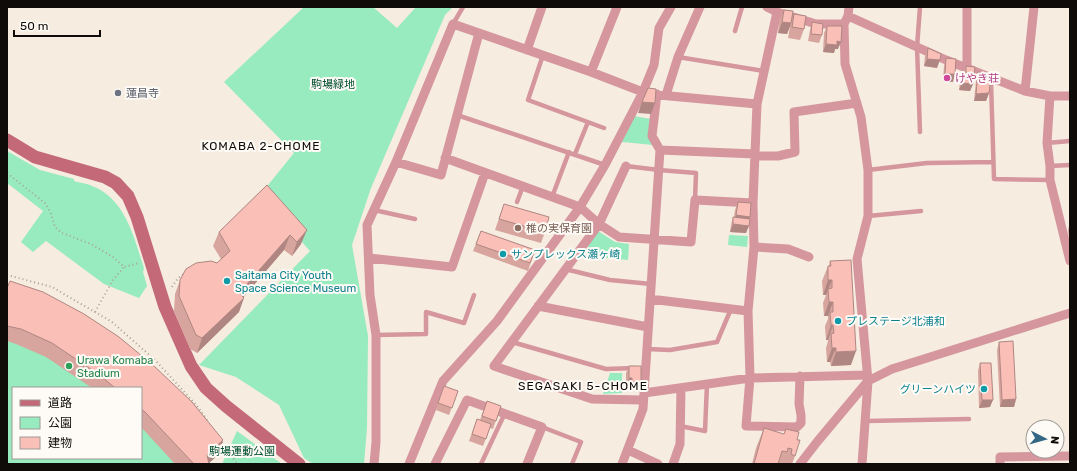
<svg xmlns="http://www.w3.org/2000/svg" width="1077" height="471" font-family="Rubik,'Noto Sans JP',sans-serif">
  <rect width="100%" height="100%" fill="#f6ece0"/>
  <path fill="#97ebbf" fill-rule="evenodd" d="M304,7H373L397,28L416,7H453L445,15L371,188L352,245L368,336L367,428L364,464H313L304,458L279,405L236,377L199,365L310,251L260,195L294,153L224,82Z
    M634,116L651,119L653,145L622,142Z
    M7,151L40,170L74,179V181C80,183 87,183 92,186C126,199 134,238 144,268L143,272L147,286L139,298L104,284L46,241L33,252L21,242L43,211L7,183Z
    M598,231L615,242L629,244L628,260L605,258L585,250Z
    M729,235L748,236L747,247L728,245Z
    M7,296L187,416L218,455L208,464H7ZM13,388H141V458H13Z
    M610,373H622V393L603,394Z
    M237,431L282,464H222Z"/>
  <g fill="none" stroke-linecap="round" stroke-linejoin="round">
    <path stroke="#a9a198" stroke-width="2" stroke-dasharray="1 3" stroke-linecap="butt" d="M7,173L46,204L51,214L55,227L62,233L91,244L113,257L124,267L139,263
      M7,275L52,287L112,322L155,360L198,407L207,420
      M172,287L178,278L185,273
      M95,312L113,280L124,267
      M222,442L237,464"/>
    <path stroke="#d5969e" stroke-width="4.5" d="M453,24L463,7
      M735,31L742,7
      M543,55L528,100L604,128
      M678,57L764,71
      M991,82L994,179L1050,180
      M457,115L605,165
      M920,132L917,47L920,7
      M1047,143L1070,141
      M575,154L588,122
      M626,166L659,170L696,173L695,200
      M1050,166L1070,165
      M868,170L927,163L993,162
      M552,197L569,152
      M517,202L523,186
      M374,210L415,219
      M868,216L921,211
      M565,269L610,280L651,284
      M376,335L426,334V312L464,323L474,295
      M512,342L606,369L634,368
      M647,349L670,350L717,342L731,309
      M866,421L969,419
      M680,426L705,431L707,384
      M542,427L581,442L572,464
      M481,464L505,413"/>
    <path stroke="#d5969e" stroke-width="9" d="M767,7L777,12L816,24H844
      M849,7L848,16L844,24L845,64L861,117L868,170V216L857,259L868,381L862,464
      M967,7V69
      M777,12L757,104L753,203L754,247L748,311L750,378L746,426L797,427L801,423V415L799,404L800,376
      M848,16L946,60L1025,91L1050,96H1070
      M527,50L542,7
      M591,72L617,7
      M1025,91L1034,7
      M666,95L678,57L700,7
      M1050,96L1047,143L1050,166V180L1070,261
      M660,150L755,154
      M754,156H778L795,152L794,112L857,103
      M445,158L580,207L599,224L619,237L691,242L695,200L753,203
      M396,162L441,175L479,33
      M626,166L599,224L494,366L592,399L643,400
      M754,247L788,249L809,257
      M369,258L452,267L485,173
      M650,299L748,311
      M538,306L648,327
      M644,393L750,378L867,375
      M628,450L658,464
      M374,464L376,442V335L370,295L367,225L396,162L453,24L591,72L648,94L757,104
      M409,464L443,381L497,321L580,207L605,165L643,92L654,65L659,28L671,7
      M435,464L467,400L542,427L527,464
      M622,464L643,409L660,150L652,136L657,94
      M673,464L680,444L681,388
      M800,464L817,442L868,381L892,369L1070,313
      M1000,464V457L1070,456"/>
    <path stroke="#c46978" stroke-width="13" d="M7,140L35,157L105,177L116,183L128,196L137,217L165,307L191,366L206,388L226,406L299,464"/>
  </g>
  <path fill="#d7a59e" d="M784,10L791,21L794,14L804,29L800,40L788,38L790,27L787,34L778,33L779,21Z
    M812,22L822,35L819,43L808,41L810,30Z
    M827,26L838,49H835L834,53L823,52L824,33Z
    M928,48L937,68L924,66L925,56Z
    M946,58L953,82L943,81L944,66Z
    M966,66L973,84L970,91L959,90L960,81Z
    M978,72L990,77L992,85L986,101H974L976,80Z
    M267,185L301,244L292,256L284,250L243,297L239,312L197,353L190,349L174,311L175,294L180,280L217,263L221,259L213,246L219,232Z
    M738,202L750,217L746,233L730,232L731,225L733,217H734L735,210Z
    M504,204L545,232L541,243L495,230Z
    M1069,226H1070V239H1069L1068,230Z
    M481,231L535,250L528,271L473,251Z
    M830,261L851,365L831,366L830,362H827L826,348L828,341V340H826L825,326L828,319V316H824L823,303L826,295H823L822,281L828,266H829Z
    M7,288L223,440L218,455L209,463V464H175L141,427V388H92L46,357L16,344L7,341Z
    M999,342L1016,399L1014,407H1000L997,350Z
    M980,363L990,407L979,408L978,371Z
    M629,366L641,382L639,390H630V386H626V373Z
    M444,386L458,391L449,415L436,410Z
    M487,401L501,406L493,429L490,428L483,446L469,441L477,419L480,420Z
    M764,428L784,434L786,429L797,440L795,456L792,464H752L756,448Z"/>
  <path fill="#af8681" d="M782,22L791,23L787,34L778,33Z
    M837,41L841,42L838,49H835L834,53L823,52L826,44Z
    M927,59L940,60L937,68L924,66Z
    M945,74H955L953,82L943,81Z
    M962,83L973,84L970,91L959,90Z
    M989,93L986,101H974L976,94Z
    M642,102L655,103L651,114L638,113Z
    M736,215L750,217L747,224L734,223Z
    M733,224L749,226L746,233L730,232Z
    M307,230L301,244L292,256L297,242Z
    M290,235L284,250L236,306L244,298L239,312L197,353L202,338L239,293Z
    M828,280H832L826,295H823Z
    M829,302H833L828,316H824Z
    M831,325H833L828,340H826Z
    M832,348H836L830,362H827Z
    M856,351L851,365L831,366L836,352Z
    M629,378H632L630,386H626Z
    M632,382H641L639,390H630Z
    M1016,399L1014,407H1000L1002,400Z
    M982,400H993L990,407L979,408Z
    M223,440L218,455L208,464L207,455Z"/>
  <path fill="#fac0b8" stroke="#af8681" d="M784,10L793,11L791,23L782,22Z
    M794,14L806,16L804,29L792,27Z
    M812,22L823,24L822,35L811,34Z
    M827,26H842L841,42L837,41V45L826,44Z
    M928,48L941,54L940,60L927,59Z
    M946,58L956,59L955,74H945Z
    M966,66L975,67L973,84L962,83L963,73L966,74Z
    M978,72L991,74L990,77H992V85H990L989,93L976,94Z
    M648,88L656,89L655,103L642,102Z
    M267,185L307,230L297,242L290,235L239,293L244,298L202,338L196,335L179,296L180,280L186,269L196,263L211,261L217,263L230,251L219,232Z
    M738,202L751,203L750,217L736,215Z
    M504,204L549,217L545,232L499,219Z
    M733,217L750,219L749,226L733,224Z
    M481,231L535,250L530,263L476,244Z
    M851,260L856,351L836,352V348H832L831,334L834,333L833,325H831L830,312H833V302H829L828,289L832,288V280H828V266H831L830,261Z
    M10,281L43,292L84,314L119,337L154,366L192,402L223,440L207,455L209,464H194L145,412L141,409V388H115L101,376L52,343L21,329L7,326V288Z
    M1013,341L1016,399L1002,400L999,342Z
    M980,363H991L993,400H982Z
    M629,366H641V382H632V378H629Z
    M444,386L458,391L452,408L438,403Z
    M487,401L501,406L496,421L482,416Z
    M477,419L491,424L486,439L472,434Z
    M764,428L784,434L786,429L799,432L797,440H800L795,456L791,454L792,449L788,448L787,452L782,451L778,464H754Z"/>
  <circle fill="#d1479c" stroke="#fefaf5" stroke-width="1.5" cx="947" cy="78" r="4"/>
  <circle fill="#6b7280" stroke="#fefaf5" stroke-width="1.5" cx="118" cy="93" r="4"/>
  <circle fill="#8d6e63" stroke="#fefaf5" stroke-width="1.5" cx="518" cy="228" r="4"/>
  <g fill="#0f9aa8" stroke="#fefaf5" stroke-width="1.5">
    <circle cx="503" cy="254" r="4"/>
    <circle cx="227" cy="281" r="4"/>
    <circle cx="838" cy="321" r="4"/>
    <circle cx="984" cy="389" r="4"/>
  </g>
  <circle fill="#2e9e5b" stroke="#fefaf5" stroke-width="1.5" cx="69" cy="366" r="4"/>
  <g text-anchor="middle" stroke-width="4" stroke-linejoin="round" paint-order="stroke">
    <g font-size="11" fill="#b23c85" stroke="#fefaf5" text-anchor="start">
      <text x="955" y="82">けやき荘</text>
    </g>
    <g font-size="11" fill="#004e31" stroke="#fefaf5">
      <text x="333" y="88">駒場緑地</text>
      <text x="242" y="455">駒場運動公園</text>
    </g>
    <g font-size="11" fill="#5b616d" stroke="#fefaf5" text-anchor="start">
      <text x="126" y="97">蓮昌寺</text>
    </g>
    <g font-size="11" fill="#785e54" stroke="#fefaf5" text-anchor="start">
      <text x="526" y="232">椎の実保育園</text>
    </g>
    <g font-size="11" fill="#0d838f" stroke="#fefaf5" text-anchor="start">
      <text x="511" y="258">サンプレックス瀬ヶ崎</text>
      <text x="235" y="279">Saitama City Youth<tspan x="235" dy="13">Space Science Museum</tspan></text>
      <text x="846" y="325">プレステージ北浦和</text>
      <text x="976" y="393" text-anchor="end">グリーンハイツ</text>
    </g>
    <g font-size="11" fill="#27864d" stroke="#fefaf5" text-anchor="start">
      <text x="77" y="364">Urawa Komaba<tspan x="77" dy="13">Stadium</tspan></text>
    </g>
    <g font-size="12" letter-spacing="1" fill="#0f0b08" stroke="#fefaf5">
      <text x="261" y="150">KOMABA 2-CHOME</text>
      <text x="583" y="390">SEGASAKI 5-CHOME</text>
    </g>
  </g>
  <rect width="1077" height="471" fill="none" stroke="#0f0b08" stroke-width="16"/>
  <rect x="12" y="387" width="130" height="72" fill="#fefaf5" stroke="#9e9a96"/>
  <rect x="20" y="400" width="20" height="6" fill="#c46978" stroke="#9e9a96"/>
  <text x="48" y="407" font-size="12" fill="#0f0b08">道路</text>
  <rect x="20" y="417" width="20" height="12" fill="#97ebbf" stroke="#9e9a96"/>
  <text x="48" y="427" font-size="12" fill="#0f0b08">公園</text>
  <rect x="20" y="437" width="20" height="12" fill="#fac0b8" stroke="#9e9a96"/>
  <text x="48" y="447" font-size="12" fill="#0f0b08">建物</text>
  <g transform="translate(1045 439) rotate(96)"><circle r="19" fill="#fefaf5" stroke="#9e9a96"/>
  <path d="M0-3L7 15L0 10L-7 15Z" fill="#336783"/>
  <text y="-6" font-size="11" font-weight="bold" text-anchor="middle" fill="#0f0b08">N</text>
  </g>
  <path d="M14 30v6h86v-6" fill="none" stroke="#0f0b08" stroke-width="2"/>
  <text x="20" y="30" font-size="12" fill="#0f0b08" stroke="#fefaf5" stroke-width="3" paint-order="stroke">50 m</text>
</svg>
